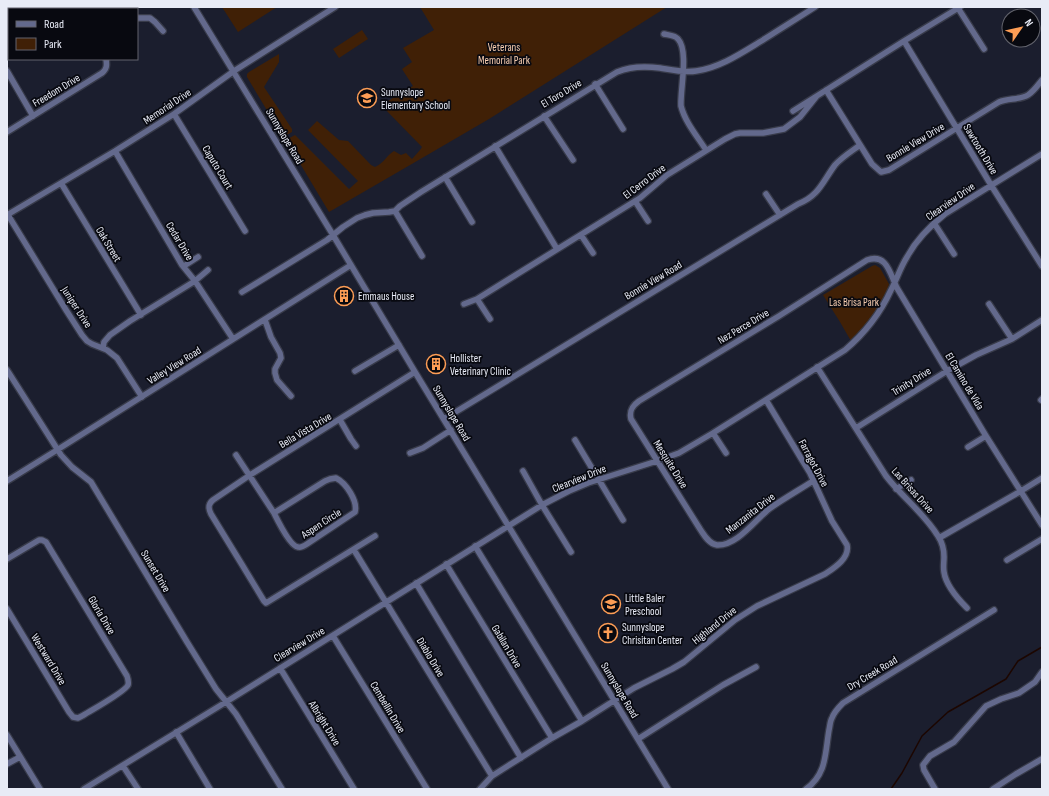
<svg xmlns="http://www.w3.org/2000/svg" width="1049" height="796" font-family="'Sofia Sans Condensed',sans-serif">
  <rect width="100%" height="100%" fill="#1b1e2e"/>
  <path fill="#402006" d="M222,7H277L238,32Z
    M420,7H667L489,119L429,154L329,212L286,140L295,135L349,189L358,181L308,130L317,121L339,140L348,141L371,165L375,167C383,164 387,155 394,151L401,155L406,153L412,159L420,150L422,147L382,106L388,101L413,86L402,69L412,62L403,48L434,30Z
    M362,30L368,39L339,58L333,49Z
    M279,54V62L264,87L292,129V132L283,137L247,77V74L249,72Z
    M875,265L880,268L889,284C887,296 870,324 861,333C858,336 854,338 851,341L840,322L823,295L872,266Z"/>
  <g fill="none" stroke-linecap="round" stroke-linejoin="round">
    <path stroke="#1c0600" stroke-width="1.5" d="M891,789L902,773L922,736L948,712L1006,679L1018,661L1042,647"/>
    <defs>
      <path id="minor" d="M95,7V9
        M194,7L333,235L415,372L668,789
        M958,8L984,49
        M137,18H150L155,22L163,31
        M7,24H9
        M664,34C668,35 675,35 678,39C689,51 680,90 681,106C685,122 697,136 706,150
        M904,41L991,185L1042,266
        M7,71L33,116
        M595,84L623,129
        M826,90L872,164L881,172L889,170L999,102C1008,98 1020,100 1028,95C1034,91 1038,85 1042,80
        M793,111L904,41L960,7
        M174,114L245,231
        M544,116L573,160
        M7,132L102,73C107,69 107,65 106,59
        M495,146L557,249
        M115,151L182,265L195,281L233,339
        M445,177L472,222
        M61,183L141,315
        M766,194L780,215
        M635,201L648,221
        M395,211L422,256
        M7,215L115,151L174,114L234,71L335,7
        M8,215L66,310L82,335L87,341L92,344L107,350L117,358L142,397
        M934,223L954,254
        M581,235L593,253
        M184,266L198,257
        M242,292L327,240L343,227L357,218L365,215L373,213L389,212L395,211L400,206L421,192L617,72C631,66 645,66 660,68C672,70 684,73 696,71C720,68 743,52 763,40C780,29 798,18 815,7
        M477,299L490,319
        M464,304L477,299L640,198L667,175L725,139L735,134L740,133H763L784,129L800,117L816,97
        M989,304L1012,339
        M265,320L271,337L280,353L281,358L275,369V373L277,380L291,396
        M103,348L104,342L110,335L130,321L195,281L208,270
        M817,367L886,476C902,497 924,513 938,536C942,542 944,550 944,557C944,562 943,567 944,572C946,586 958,599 967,608
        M7,370L61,455L72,467L91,482L187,642L216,689L236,714L282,789
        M355,371L399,345
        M1041,400L1042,399
        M444,419L798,204C819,196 823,181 835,165C842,157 852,151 860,145
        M340,420L351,439L356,446
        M856,428L947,371L976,355L1012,339L1042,320
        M713,433L726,453
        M575,440L623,520
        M968,447L986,436
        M410,453L423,448L451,430
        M236,455L274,513
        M523,471L542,505L571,552
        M336,478C346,483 358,501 355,512L307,544C304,546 301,548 298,547C290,546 278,521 274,513L325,481L330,479Z
        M7,481L57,450L351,265
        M813,481C799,490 783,499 769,509C755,520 737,546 717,545C709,544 704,535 700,529L631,419C629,411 632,406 639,401L779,316L867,260C887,253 890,274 897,288L986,436L1042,525
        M896,489L911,480
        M375,536L266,603L264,601L241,563L211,514C208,508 208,504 213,500L250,475L415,372
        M939,538L1021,491L1042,478
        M475,546L582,721
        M354,550L492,776
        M7,559L39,540H42L46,542L127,676C128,679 129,682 128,685C125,692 90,711 82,716L78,718L73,717L69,712L7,609
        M1007,560L1042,539
        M446,564L552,738
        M416,583L521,758
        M333,636L427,789
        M280,668L354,789
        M176,732L210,789
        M7,735L40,789
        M638,739L723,685L756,667
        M7,764L20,757
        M123,766L138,789
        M84,789L226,702L542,505L569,491L588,483L657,461L679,453L713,433L845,350C865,333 880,314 891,290C897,279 900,268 907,257C916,240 930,226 945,214L1042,154
        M480,789L492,776L552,738L582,721L634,688L672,669L684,662L735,620L757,606L825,574C834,568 850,558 847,545L832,521L810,473L802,460L766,400
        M806,789C827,774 825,753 829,730C830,726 830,721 832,718C834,712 839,707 843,703L994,610
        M935,789L924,770L923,765L930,756L954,742L986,706L1001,699L1019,693L1035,682L1042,672
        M993,789L1016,774L1042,759"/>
    </defs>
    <use href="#minor" stroke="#383b4a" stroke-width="8"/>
    <use href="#minor" stroke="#63698c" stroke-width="5.5"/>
  </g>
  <defs>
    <symbol id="school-ring" viewBox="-11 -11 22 22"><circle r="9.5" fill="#080910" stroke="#fd9d55" stroke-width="1.5"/><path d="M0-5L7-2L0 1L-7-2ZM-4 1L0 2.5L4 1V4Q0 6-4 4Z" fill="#fd9d55"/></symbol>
    <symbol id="building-ring" viewBox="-11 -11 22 22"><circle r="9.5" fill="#080910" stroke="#fd9d55" stroke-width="1.5"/><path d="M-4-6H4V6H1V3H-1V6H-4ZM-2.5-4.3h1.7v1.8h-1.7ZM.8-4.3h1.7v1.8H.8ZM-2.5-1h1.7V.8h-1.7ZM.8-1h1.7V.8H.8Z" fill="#fd9d55"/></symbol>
    <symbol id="church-ring" viewBox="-11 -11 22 22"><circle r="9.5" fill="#080910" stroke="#fd9d55" stroke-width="1.5"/><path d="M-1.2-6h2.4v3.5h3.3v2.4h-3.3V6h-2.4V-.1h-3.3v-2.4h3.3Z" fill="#fd9d55"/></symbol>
  </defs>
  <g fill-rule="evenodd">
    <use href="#school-ring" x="356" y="87" width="22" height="22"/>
    <use href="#building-ring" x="333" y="285" width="22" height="22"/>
    <use href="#building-ring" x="425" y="353" width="22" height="22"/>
    <use href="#school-ring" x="600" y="593" width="22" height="22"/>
    <use href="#church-ring" x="597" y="622" width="22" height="22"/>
  </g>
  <g text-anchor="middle" stroke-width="3.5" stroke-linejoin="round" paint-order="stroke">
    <g font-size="11" fill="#f8ceb1" stroke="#080910">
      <text x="504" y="51">Veterans<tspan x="504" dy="13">Memorial Park</tspan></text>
      <text x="854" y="306">Las Brisa Park</text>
    </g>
    <g font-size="11" fill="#e8ebf6" stroke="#080910">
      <text transform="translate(56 90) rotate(-31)" y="4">Freedom Drive</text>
      <text transform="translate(561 93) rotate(-31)" y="4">El Toro Drive</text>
      <text transform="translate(167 106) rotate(-34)" y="4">Memorial Drive</text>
      <text transform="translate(285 136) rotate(59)" y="4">Sunnyslope Road</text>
      <text transform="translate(915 142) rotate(-31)" y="4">Bonnie View Drive</text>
      <text transform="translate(981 149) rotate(59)" y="4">Sawtooth Drive</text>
      <text transform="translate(218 167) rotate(59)" y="4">Caputo Court</text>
      <text transform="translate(644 181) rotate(-37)" y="4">El Cerro Drive</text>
      <text transform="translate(950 201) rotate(-35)" y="4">Clearview Drive</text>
      <text transform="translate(180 241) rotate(59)" y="4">Cedar Drive</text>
      <text transform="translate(109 244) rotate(59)" y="4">Oak Street</text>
      <text transform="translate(653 280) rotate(-31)" y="4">Bonnie View Road</text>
      <text transform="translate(77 307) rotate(57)" y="4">Juniper Drive</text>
      <text transform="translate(743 326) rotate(-31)" y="4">Nez Perce Drive</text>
      <text transform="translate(174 365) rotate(-32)" y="4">Valley View Road</text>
      <text transform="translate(911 381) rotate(-32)" y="4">Trinity Drive</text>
      <text transform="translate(965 381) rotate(59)" y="4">El Camino de Vida</text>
      <text transform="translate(452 413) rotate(59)" y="4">Sunnyslope Road</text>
      <text transform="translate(305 430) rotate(-31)" y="4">Bella Vista Drive</text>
      <text transform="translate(814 463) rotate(62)" y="4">Farragot Drive</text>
      <text transform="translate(671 464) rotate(58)" y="4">Mesquite Drive</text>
      <text transform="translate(579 478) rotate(-22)" y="4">Clearview Drive</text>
      <text transform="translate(913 490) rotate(48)" y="4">Las Brisas Drive</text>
      <text transform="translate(750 513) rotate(-38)" y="4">Manzanita Drive</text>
      <text transform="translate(321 523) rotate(-33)" y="4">Aspen Circle</text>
      <text transform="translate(156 571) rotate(59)" y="4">Sunset Drive</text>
      <text transform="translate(102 615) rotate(59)" y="4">Gloria Drive</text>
      <text transform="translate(714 625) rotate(-39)" y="4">Highland Drive</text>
      <text transform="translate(299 644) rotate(-31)" y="4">Clearview Drive</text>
      <text transform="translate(507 646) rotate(59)" y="4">Gabilan Drive</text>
      <text transform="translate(431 657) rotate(59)" y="4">Diablo Drive</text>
      <text transform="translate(49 659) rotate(59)" y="4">Westward Drive</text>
      <text transform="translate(872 673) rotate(-31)" y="4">Dry Creek Road</text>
      <text transform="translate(620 690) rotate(59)" y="4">Sunnyslope Road</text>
      <text transform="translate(388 707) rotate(59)" y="4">Cembellin Drive</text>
      <text transform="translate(325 723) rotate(58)" y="4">Albright Drive</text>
    </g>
    <g font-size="11" fill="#e8ebf6" stroke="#080910" text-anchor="start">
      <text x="381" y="96">Sunnyslope<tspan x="381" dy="13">Elementary School</tspan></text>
      <text x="358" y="300">Emmaus House</text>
      <text x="450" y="362">Hollister<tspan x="450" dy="13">Veterinary Clinic</tspan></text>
      <text x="625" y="602">Little Baler<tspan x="625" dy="13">Preschool</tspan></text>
      <text x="622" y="631">Sunnyslope<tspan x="622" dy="13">Chrisitan Center</tspan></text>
    </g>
  </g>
  <rect width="1049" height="796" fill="none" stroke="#e8ebf6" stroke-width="16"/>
  <rect x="8" y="8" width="130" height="52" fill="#080910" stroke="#62636c"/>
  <rect x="16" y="21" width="20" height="6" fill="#63698c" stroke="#62636c"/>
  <text x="44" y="28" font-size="12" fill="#e8ebf6">Road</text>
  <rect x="16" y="38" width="20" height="12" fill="#402006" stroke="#62636c"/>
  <text x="44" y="48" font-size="12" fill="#e8ebf6">Park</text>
  <g transform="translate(1021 28) rotate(56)"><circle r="19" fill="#080910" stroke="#62636c"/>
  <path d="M0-3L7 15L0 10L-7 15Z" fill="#fd9d55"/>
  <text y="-6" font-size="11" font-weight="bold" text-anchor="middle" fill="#e8ebf6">N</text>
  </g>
</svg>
